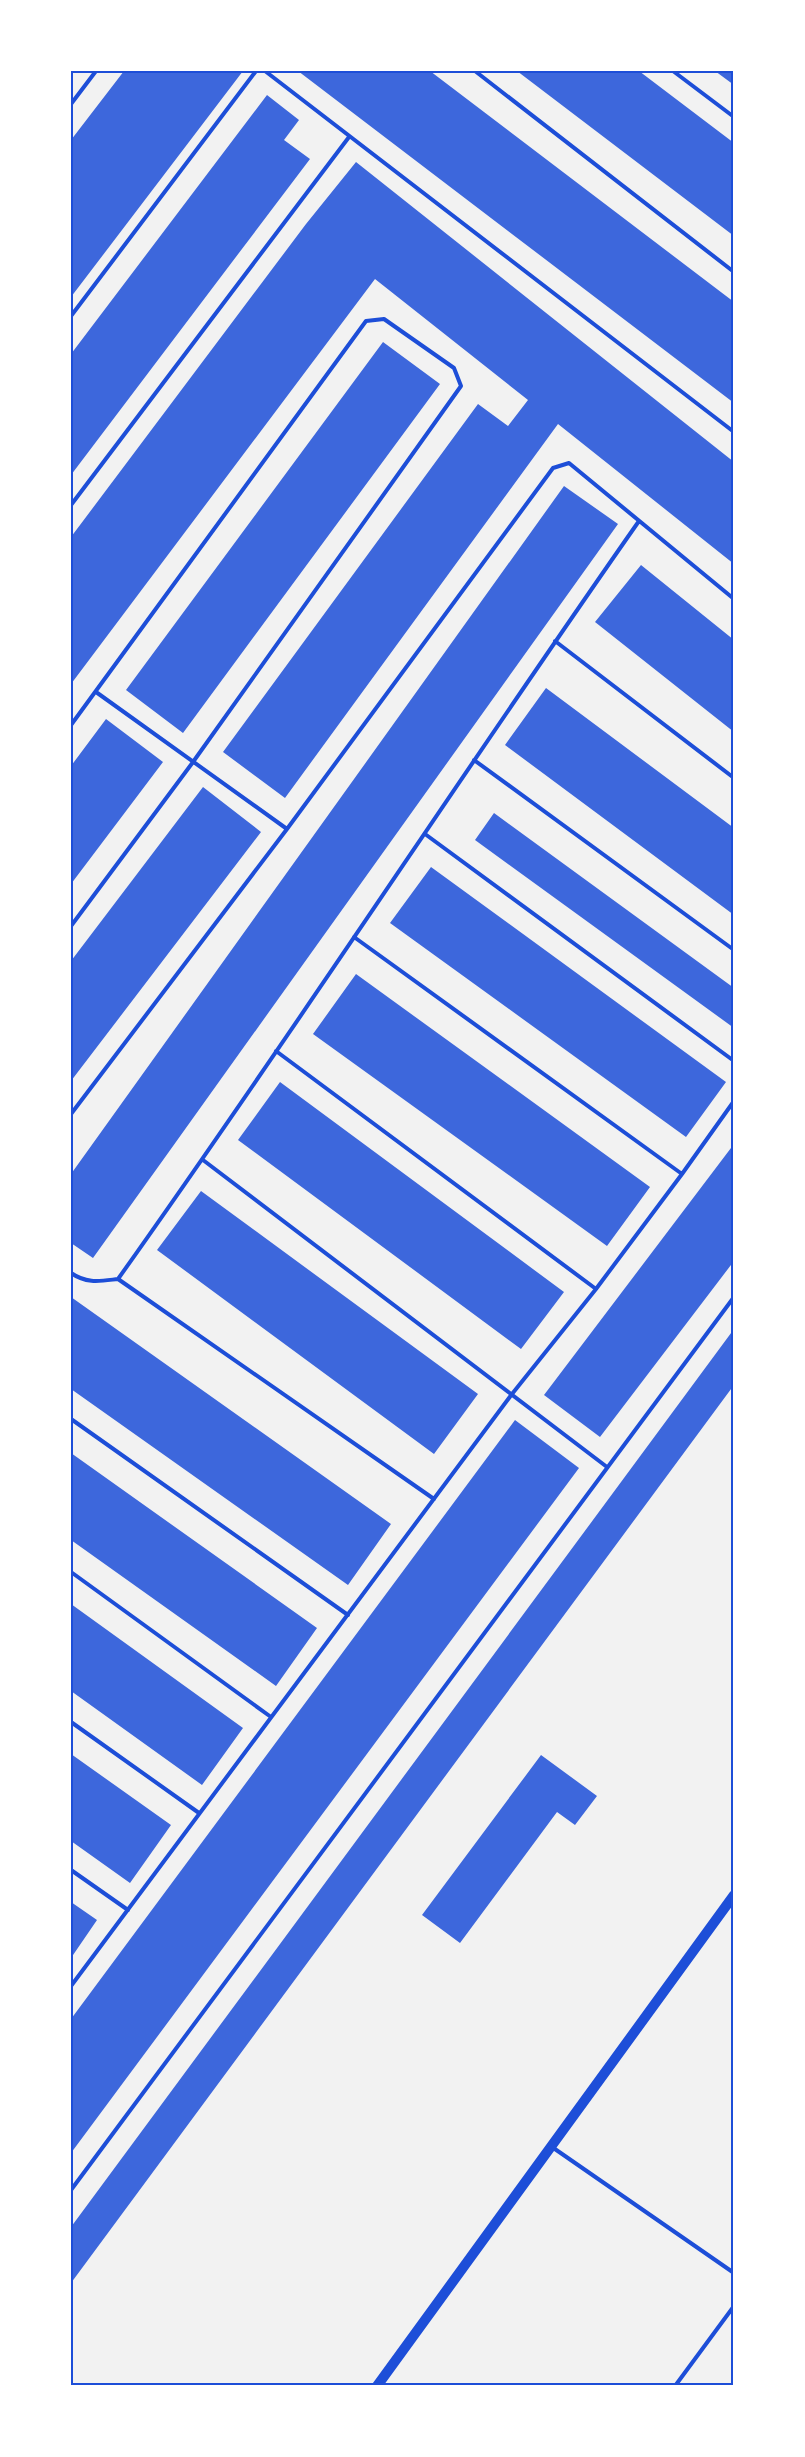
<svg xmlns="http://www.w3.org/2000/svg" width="805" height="2457" font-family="Raleway,sans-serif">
  <rect width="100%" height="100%" fill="#f2f2f2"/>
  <path fill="#3d67dc" d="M124,71H243L71,297V140Z
    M298,71H430L734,302V403Z
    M517,71H639L734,143V236Z
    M715,71H734V85Z
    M267,95L299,120L284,140L310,159L71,475V354Z
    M356,162L734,462V564L558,424L285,798L223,752L478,404L508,426L528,400L375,279L71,684V537L306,224Z
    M383,342L440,384L183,733L126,690Z
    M564,486L618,524L93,1258L71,1243V1174Z
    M641,565L734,640V732L595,622Z
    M546,688L734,828V915L505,745Z
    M106,719L163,762L71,884V766Z
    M203,787L261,832L71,1081V961Z
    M494,813L734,988V1028L475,840Z
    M431,867L726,1082L686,1137L390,923Z
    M356,974L650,1187L607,1246L313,1034Z
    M280,1082L564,1292L521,1349L238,1140Z
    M734,1144V1261L600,1437L544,1395Z
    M201,1191L478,1394L434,1454L157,1250Z
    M71,1297L391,1524L348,1585L71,1389Z
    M734,1329V1385L71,2283V2227Z
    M515,1420L579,1468L71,2153V2019Z
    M71,1453L317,1628L276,1686L71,1540Z
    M71,1604L243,1728L202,1785L71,1691Z
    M71,1754L171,1825L130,1883L71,1841Z
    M541,1755L597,1796L575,1825L557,1812L460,1943L422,1915Z
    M71,1902L97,1920L71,1958Z"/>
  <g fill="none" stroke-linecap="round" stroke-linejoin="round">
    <path stroke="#1d4ed8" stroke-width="4" d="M265,71L734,432
      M475,71L734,272
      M673,71L734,117
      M71,104L96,71
      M71,316L256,71
      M71,505L349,137
      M555,641L734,778
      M96,692L287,829
      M71,725L366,321L384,319L454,368L461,386L193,762L71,926
      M474,760L734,950
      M425,834L734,1061
      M354,937L682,1174
      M276,1051L596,1289
      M71,1114L287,829L553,468L569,463L734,599
      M203,1160L607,1467
      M71,1273C87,1284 100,1281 118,1279L434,1499
      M118,1279C296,1029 463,772 639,521
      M71,1419L348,1615
      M71,1572L271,1717
      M71,1722L199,1813
      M71,1870L128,1910
      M71,1986L512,1394L596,1289L682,1174L734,1101
      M552,2147L734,2273
      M71,2190L734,1297
      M675,2386L734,2306"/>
    <path stroke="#1d4ed8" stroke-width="10" d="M377,2386L734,1895"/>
  </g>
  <rect width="805" height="2457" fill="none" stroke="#ffffff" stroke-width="145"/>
  <rect x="72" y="72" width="660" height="2312" fill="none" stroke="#1d4ed8" stroke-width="2"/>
</svg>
